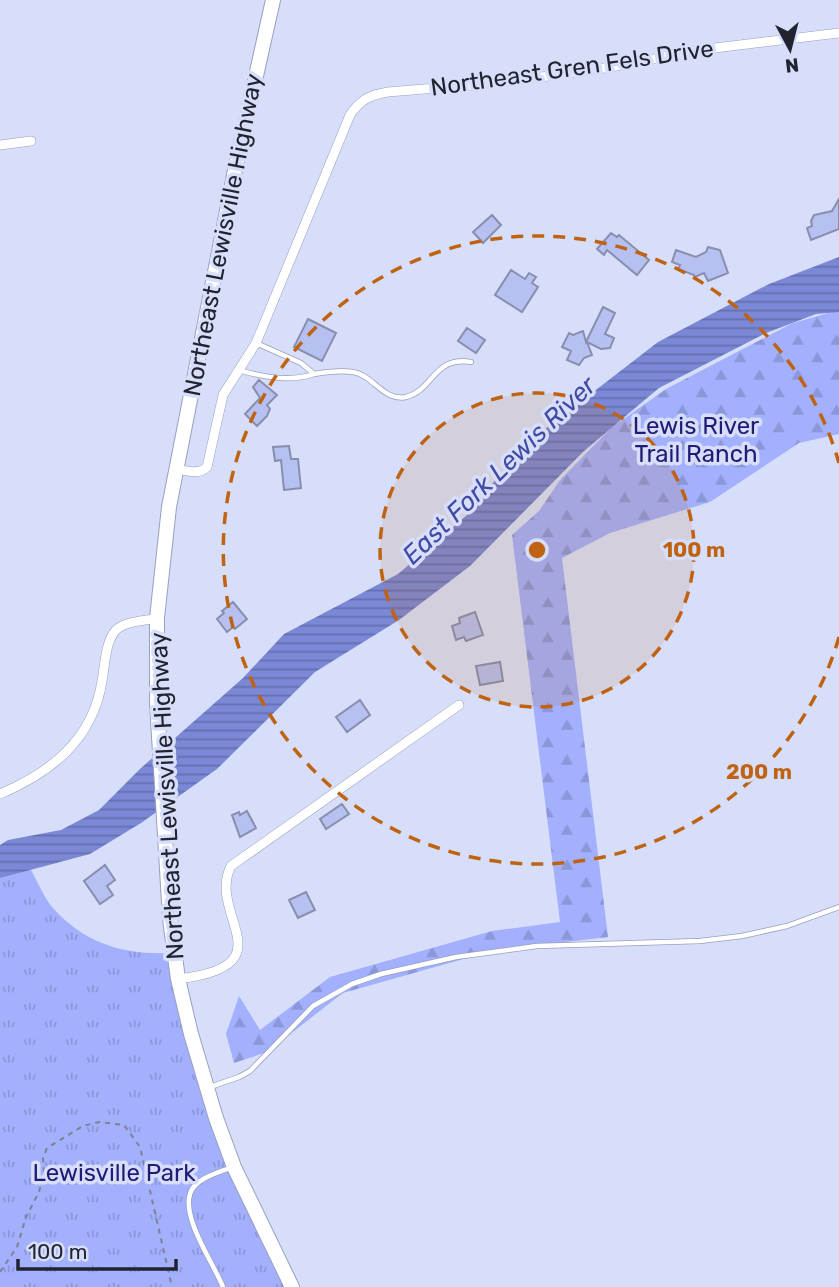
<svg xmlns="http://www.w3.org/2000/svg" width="839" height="1287" font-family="Rubik,sans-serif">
  <defs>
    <pattern id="forest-firs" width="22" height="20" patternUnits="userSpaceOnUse" patternTransform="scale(1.75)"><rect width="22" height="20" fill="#a2b0fd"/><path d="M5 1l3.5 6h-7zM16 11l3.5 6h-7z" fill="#8b97d9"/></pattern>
    <pattern id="park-tufts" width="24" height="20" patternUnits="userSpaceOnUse" patternTransform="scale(1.75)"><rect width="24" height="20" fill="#a2b0fd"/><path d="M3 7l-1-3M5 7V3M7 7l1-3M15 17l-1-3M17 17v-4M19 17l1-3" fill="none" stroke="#8b97d9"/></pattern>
    <pattern id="water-rules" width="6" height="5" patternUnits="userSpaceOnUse" patternTransform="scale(1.75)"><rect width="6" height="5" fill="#7b88d6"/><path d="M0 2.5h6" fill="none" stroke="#646fae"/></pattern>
  </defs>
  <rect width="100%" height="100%" fill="#d7def9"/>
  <path fill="url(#forest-firs)" d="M839,310V434L799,443L710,502L610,533L562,558L608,937L492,951L343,993L267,1052L234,1063L226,1034L239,996L260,1030L330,977L492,931L560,922L512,535L539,511L560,480L611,428L666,389L793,323Z"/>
  <path fill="url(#park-tufts)" d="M26,867L31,870C38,882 44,898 53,908C85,944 124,955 171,953L203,1077L292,1287H0V875Z"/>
  <path fill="url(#water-rules)" d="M839,257V312L816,314L766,333L659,388L584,451L470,566L399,620L315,672L217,769L141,823L90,854L0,878V845L8,840L61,830L99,810L141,768L243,678L284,634L398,574L467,515L522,447L658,342L769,284Z"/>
  <path fill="#b6c0f1" stroke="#888eae" stroke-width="2" d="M839,199V229L811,240L807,228L812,226L811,221L814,215L832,211Z
    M492,215L501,225L483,243L473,232Z
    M611,233L617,237L619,235L649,260L637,275L607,250L604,255L597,249Z
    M708,247L720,250L728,273L708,281L704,273L695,277L694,275L678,269L680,265L672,262L676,250L696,257L706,252Z
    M511,270L525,279L529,273L536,277L532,283L538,287L522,312L495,295Z
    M603,307L615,313L605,334L614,338L610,348L601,349L587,342L592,355L584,358L579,365L567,360L571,351L562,347L569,333L573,335L583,331L586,342Z
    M308,319L336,333L322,361L294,347Z
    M467,328L485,340L476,353L458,341Z
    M259,380L277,395L267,405L270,409L267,416L257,426L245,414L260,398L253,387Z
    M289,446L291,459H298L301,488L284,490L281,460L275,461L273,447Z
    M233,602L247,619L235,629L233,627L227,632L217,619L224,613L222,611Z
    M475,612L483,635L466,641L464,637L456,640L452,626L460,623L459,618Z
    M500,662L503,681L480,685L476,666Z
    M360,700L370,715L347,732L336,717Z
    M342,804L349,814L326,829L320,819Z
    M247,811L256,828L240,837L232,815L239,812L240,815Z
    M105,865L115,880L107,886L113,895L100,904L84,881Z
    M306,892L315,910L298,918L289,900Z"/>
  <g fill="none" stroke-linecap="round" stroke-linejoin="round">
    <defs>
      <path id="service" d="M256,343L301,363L314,374C326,372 340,370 353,372C373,375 384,402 406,397C434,390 433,356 471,362
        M239,370C262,377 291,382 314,374
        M210,1087L239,1077L250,1071L313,1006L352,984L381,974L456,957L537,946L700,941L742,936L787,926L839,907
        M223,1287C214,1264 182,1219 190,1194C194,1179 217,1173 230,1168"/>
      <path id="minor" d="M0,145L31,141
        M176,469C187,471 199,475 207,467L223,395L256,343L350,115C361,99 370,95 388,92L497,83L593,70L650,60L682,52L839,33
        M0,794C52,772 93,739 102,681C105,666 105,642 116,630C125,621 145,621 157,618
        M178,979C290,966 206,914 231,866L459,705"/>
      <path id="primary" d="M273,0L235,170L169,507L157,618V703L170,919L178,979L191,1034L216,1118L234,1167L292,1287"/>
    </defs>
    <use href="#service" stroke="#989fc0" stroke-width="6"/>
    <use href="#minor" stroke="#989fc0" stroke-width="10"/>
    <use href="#primary" stroke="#989fc0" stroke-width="16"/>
    <path stroke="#7d8296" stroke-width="2" stroke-dasharray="5 5" stroke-linecap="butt" d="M0,1272L17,1247L26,1217L39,1192L44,1172L43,1158L47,1148L83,1126L99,1122L124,1125L140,1147L172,1287"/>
    <use href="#service" stroke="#fff" stroke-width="4.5"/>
    <use href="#minor" stroke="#fff" stroke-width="9"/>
    <use href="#primary" stroke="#fff" stroke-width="14"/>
  </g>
  <circle cx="537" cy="550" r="157" fill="#bf6313" fill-opacity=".12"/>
  <g fill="none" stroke="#bf6313" stroke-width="3.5" stroke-dasharray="12 9">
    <circle cx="537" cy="550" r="157"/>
    <path d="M839 637A314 314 0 1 1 839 463"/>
  </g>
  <g text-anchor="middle" stroke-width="7" stroke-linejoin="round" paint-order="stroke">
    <g font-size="24" fill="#212330" stroke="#d7def9">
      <text transform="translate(572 68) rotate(-8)" y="8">Northeast Gren Fels Drive</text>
      <text transform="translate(223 235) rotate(-79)" y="8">Northeast Lewisville Highway</text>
      <text transform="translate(167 796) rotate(-93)" y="8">Northeast Lewisville Highway</text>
    </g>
    <g font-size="24" fill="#201b75" stroke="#d7def9">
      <text x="696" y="434">Lewis River<tspan x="696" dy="28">Trail Ranch</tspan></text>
      <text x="114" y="1181">Lewisville Park</text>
    </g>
    <g font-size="26" font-style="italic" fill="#424aa6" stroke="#d7def9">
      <text transform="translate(499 470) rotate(-44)" y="9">East Fork Lewis River</text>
    </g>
  </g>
  <circle cx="537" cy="550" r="10" fill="#bf6313" stroke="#d7def9" stroke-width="3.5"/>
  <g font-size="21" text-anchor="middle" font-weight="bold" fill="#bf6313" stroke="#d7def9" stroke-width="7" stroke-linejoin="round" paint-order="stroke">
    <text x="694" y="557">100 m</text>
    <text x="759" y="779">200 m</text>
  </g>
  <g transform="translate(790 49) rotate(173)" stroke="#d7def9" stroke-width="5" paint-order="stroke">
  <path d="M0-5L12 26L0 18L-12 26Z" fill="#212330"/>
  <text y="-10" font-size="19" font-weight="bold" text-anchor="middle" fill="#212330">N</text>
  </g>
  <path d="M18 1259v10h158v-10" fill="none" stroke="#212330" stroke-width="3.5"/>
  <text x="28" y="1259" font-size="21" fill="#212330" stroke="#d7def9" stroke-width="5" paint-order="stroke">100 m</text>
</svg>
